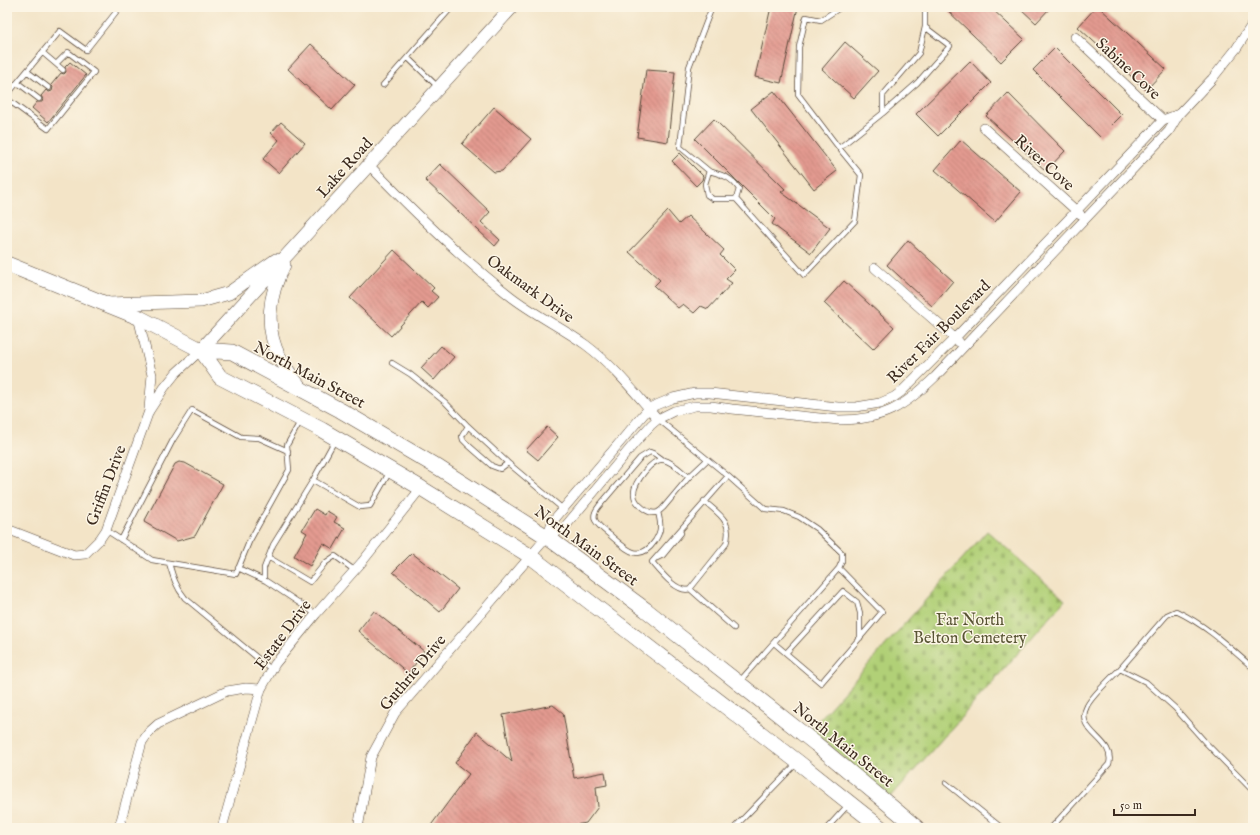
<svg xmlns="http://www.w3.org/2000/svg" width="1260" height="835" font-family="'IM FELL English',serif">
  <defs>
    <pattern id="cemetery-stones" width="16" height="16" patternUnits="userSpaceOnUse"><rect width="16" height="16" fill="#b1d077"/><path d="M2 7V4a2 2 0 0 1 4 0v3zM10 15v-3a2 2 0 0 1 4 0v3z" fill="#99b366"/></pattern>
    <pattern id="building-back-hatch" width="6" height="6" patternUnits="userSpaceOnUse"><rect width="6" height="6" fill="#e39a90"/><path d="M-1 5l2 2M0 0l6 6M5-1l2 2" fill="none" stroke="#b97e75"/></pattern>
  </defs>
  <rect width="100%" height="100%" fill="#fcf5e5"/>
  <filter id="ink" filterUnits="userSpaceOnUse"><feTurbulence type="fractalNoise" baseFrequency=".025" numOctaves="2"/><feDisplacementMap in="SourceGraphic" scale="8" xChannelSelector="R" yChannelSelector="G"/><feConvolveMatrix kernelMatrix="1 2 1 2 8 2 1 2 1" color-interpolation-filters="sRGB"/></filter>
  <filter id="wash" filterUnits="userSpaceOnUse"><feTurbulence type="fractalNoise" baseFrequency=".012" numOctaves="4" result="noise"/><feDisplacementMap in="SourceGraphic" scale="16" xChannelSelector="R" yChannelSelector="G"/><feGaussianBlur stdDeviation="0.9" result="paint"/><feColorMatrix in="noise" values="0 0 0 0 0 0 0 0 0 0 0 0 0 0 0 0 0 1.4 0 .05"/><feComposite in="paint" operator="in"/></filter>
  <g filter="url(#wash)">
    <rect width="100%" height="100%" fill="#f3e4c7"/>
    <path fill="url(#cemetery-stones)" stroke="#767d4a" d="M987,531L1065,600L889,799L811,729Z"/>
    <g id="blocks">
      <path fill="url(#building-back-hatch)" d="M771,7H798L781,83L755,77Z
        M944,7H990L1024,39L1001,62Z
        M1019,7H1051L1036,23Z
        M1096,7H1099L1166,69L1146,90L1078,27Z
        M845,42L878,71L854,98L822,69Z
        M311,44L355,85L332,110L288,69Z
        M1055,48L1122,115L1100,137L1033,70Z
        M970,61L991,83L938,136L916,114Z
        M70,62L86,75L48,122L32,108L37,102H42L43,99L41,96L46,90L49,92L52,91L53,87L51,85L61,73L64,74L66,72L65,67Z
        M646,70L675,72L668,142L637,137Z
        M774,91L837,171L814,189L751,109Z
        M1008,93L1065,151L1046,171L986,116Z
        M494,107L531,139L502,171L494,172L462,144Z
        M714,119L785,189L781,192L830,228L811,253L772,224L775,219L695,139Z
        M281,122L305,143L279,173L263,159L279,140L271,133Z
        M961,140L1021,192L995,222L935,170Z
        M680,153L703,176L702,180L696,186L672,161Z
        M440,164L490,212L481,222L500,240L495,246L425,180Z
        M668,211L679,224L688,216L724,250L720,255L735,270L726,279L732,283L708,309L701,306L694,313L683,304L678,308L654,286L660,280L629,252Z
        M908,240L953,281L932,306L887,265Z
        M394,250L434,288L431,291L438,297L428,308L422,302L391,336L350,298Z
        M844,281L894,327L873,349L824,303Z
        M441,346L454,357L434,380L421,368Z
        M547,427L558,437L538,460L526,450Z
        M179,462L185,463L223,484L195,536L177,541L144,522L175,464Z
        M315,509L325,515L327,511L337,517L334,522L345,528L333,549L323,543L310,566L294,556L307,533L302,530Z
        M412,553L458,589L440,612L393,572Z
        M374,611L425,652L408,673L358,631Z
        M553,705L563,713L574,778L605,772L607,785L596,787L598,807L586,823L571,826L569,828H429L469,774L455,763L477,732L512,762L503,715Z"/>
    </g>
  </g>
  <g filter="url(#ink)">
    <use href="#blocks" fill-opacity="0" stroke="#574637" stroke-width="1"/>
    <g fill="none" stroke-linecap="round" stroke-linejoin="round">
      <defs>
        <path id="service" d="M712,7L689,67L680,147L709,171L705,184L707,195L713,199H736L804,275L855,221L861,175L839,148L883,113V95L919,53L925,27V7
          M408,58L438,87
          M56,64L63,70
          M28,72L49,88
          M18,83L39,99
          M383,85L452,7
          M7,95L60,31L86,50L120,7
          M7,99L48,129L94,72L68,52L56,64L43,53
          M883,113L917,83L950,46L925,27
          M839,148L798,94L799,47L806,17L821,20L841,7
          M709,171C723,175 731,177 739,189L736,199
          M392,363L410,374L445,402L468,426L508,463L563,509
          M658,419L728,476L765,509L784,511L799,517L817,529L842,553V561L839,568L739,682
          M468,426L462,436L463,440L467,444L492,466L500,469L508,463
          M335,440L313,480L360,507L370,506L389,473
          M689,477C682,472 673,462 664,460C653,457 633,483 634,494C634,503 649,516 658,512C660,511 662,509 663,508L689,477L707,460
          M704,501C720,515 733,521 726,544L690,589C677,594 660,571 652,562L728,476
          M658,512C661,524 662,530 655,541C639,564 626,549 610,535C605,531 598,526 595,520C593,514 596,510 599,506L640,458L650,452L655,454L662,459
          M106,530L152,560L236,574L249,542L289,470L287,445L301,420
          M121,540L173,440L192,410L241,437L259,438L288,451
          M268,557L310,582L325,563L335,556L354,570
          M657,558L663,555L681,533
          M169,563C173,577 176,587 185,598L272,670
          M238,568L266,581L316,614
          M264,580V568L273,545L313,480
          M690,589L734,628
          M774,643L821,683L882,612L839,568
          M786,653L843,591L857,602L860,613V638
          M1120,669L1167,615L1176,611C1206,625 1229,647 1253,668
          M946,783L1002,828
          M734,828L797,763
          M827,828L849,804
          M1051,828L1109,764C1116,739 1073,732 1087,706C1092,696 1111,678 1120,669L1146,682L1175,708L1206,743L1253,791"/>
        <path id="minor" d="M1075,37L1163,120
          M984,128L1080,214
          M369,165C413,211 459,256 509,295C533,314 561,327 586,345C614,366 635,393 658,419
          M875,268L959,342
          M138,317L152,375L149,409
          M7,529L74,555L85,554L100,539L106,530L149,411L164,388L176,373L201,350
          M547,537L552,522L649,408L673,398L695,393H710L838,407H856L880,403L894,397L901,392L955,338L1163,120L1179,114
          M119,828L142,742L149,732L158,724L227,691L246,688L261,689
          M222,828L261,689L275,664L316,614L362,562L421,488
          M358,828L371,757L395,713L547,537L563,529L633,445L651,425L658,419L674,411L695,406H711L732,409L839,420C883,420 904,407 935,377L1169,131L1179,114L1212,79L1236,49L1253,23"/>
        <path id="secondary" d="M284,265C269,294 264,328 280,358C286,369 294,379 301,388
          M108,304L201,301L229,293L276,260
          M201,350L512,7"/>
        <path id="primary" d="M7,264L138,317L201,350L232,352L340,410L439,468L547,537L646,610L816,744L917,828
          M201,350L220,377L322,430L421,488L530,556L798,762L881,828"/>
      </defs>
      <use href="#service" stroke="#574637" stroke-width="6"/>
      <use href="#minor" stroke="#574637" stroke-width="10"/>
      <use href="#secondary" stroke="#574637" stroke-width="14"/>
      <use href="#primary" stroke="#574637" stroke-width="16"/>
      <use href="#service" stroke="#fff" stroke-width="4.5"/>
      <use href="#minor" stroke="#fff" stroke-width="9"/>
      <use href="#secondary" stroke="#fff" stroke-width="13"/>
      <use href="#primary" stroke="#fff" stroke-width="15"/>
    </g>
  </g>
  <g text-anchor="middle" stroke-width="3" stroke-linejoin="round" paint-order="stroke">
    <g font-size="16" fill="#3b2a1e" stroke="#fcf5e5">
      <text transform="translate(1129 68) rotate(43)" y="6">Sabine Cove</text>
      <text transform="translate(1045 162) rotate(42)" y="6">River Cove</text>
      <text transform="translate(344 167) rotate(-48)" y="6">Lake Road</text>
      <text transform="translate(531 288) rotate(36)" y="6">Oakmark Drive</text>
      <text transform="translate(938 331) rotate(-45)" y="6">River Fair Boulevard</text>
      <text transform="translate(310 374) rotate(28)" y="6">North Main Street</text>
      <text transform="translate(105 485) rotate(-69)" y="6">Griffin Drive</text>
      <text transform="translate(587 545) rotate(36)" y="6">North Main Street</text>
      <text transform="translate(282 634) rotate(-53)" y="6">Estate Drive</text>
      <text transform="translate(412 672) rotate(-50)" y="6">Guthrie Drive</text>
      <text transform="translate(844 744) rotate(39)" y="6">North Main Street</text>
    </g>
    <g font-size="16" fill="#585434" stroke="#fcf5e5">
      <text x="970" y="625">Far North<tspan x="970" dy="18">Belton Cemetery</tspan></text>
    </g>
  </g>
  <rect width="1260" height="835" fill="none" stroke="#fcf5e5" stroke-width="24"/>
  <path d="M1114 809v6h81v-6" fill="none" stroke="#3b2a1e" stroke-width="2"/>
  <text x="1120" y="809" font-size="12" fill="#3b2a1e" stroke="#fcf5e5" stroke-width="3" paint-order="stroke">50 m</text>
</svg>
